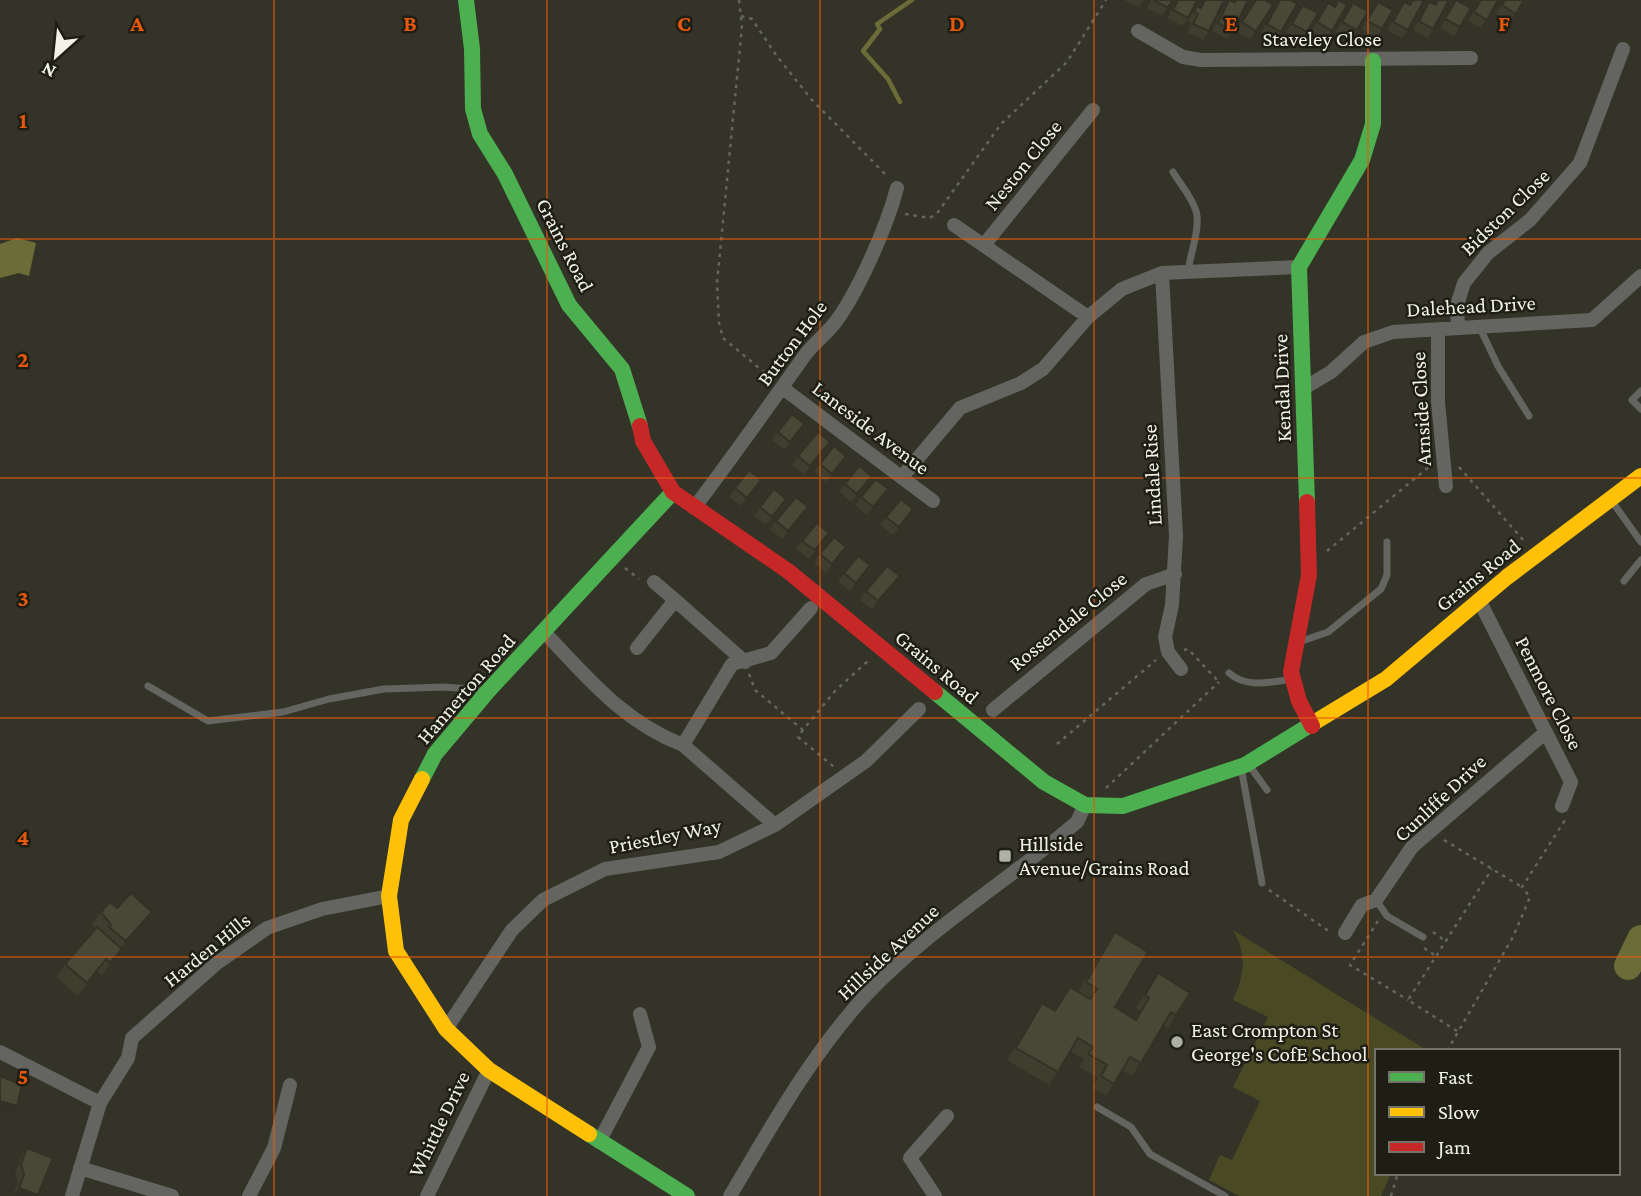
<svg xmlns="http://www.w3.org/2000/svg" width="1641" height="1196" font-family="'Crimson Pro',serif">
  <rect width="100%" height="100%" fill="#333328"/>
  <path fill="#494924" d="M1233,930L1428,1051H1377V1173H1391L1381,1196H1239L1209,1180L1220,1155L1232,1160L1260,1101L1233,1087L1268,1017L1233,1000C1245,973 1247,956 1233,930Z"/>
  <path fill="#6b6c37" d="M17,238L36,243L29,276L19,273L0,278V244Z"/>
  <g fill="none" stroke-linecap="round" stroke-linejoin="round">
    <path stroke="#6b6c37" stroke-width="4.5" d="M900,102L888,79L863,51L880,29L877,24L912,0"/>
    <path stroke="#6b6c37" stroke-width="28" d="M1628,966L1641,939"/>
    <path stroke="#656560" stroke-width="2.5" stroke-dasharray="3.5 5" stroke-linecap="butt" d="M739,0L742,26L717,283L719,323L723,338L771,378
      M741,16L752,19L776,55L812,100L888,177
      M905,214L930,218L938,212L1001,124L1067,62L1106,0
      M1459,467L1524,541
      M1327,551L1430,466
      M625,568L639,579
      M1184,650L1188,649L1219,682
      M749,674L755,690L803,730L835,691L869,660
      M803,730L798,737L834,767
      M1057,744L1156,660
      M1106,788L1219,682
      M1444,840L1522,887
      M1269,890L1330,932
      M1378,921L1350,965L1408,1000
      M1433,932L1444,940
      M1424,948L1436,956
      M1457,1031L1408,1000L1492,869
      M1447,1051L1513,937L1530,897L1522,887L1565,820
      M1391,1196L1398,1173"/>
    <path stroke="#646560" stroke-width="7" d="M1173,172C1180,184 1192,197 1196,211C1201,227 1190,254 1188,272
      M1480,328L1498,366L1529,416
      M1641,391L1632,400L1641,409
      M1611,500L1641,542
      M1624,581L1641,560
      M1299,642L1328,632L1381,589L1387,575V542
      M1229,673C1247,689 1271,682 1293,679
      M148,686L208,721L283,712L329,699L384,689L444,687L484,690
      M1249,765L1267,790
      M1241,767L1262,883
      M1376,900L1387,916L1423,937
      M1097,1107L1131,1127L1150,1154L1225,1196"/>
    <path stroke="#646560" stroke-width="14" d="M1138,31L1183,57L1201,60L1471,58
      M954,225L1088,317
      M984,245L1093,110
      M1162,273L1176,536L1172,605L1165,637L1168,652L1181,669
      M1458,328L1457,305L1464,283L1488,253L1530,220L1580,163L1623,49
      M1438,330V402L1446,486
      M1304,388L1331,372L1364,342L1393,332L1592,320L1641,276
      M784,389L933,501
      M902,477L960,408L1021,383L1043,369L1088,317L1122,289L1162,273L1299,267
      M694,508C732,458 768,407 805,355C813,344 825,335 834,324C858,293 887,226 897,188
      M654,582L675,600
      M1479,600L1571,782L1562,806
      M544,632C587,677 623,722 683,745L775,825
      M637,648L675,600L745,662
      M993,710L1146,584L1175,574
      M683,745L732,664L771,653L811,608
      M1345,933L1362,905L1376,900L1412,847L1546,732
      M446,1029L512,930L543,900L605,869L719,852L775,825L866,761L919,709
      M0,1052L100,1103
      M599,1142L649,1047L640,1014
      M80,1168L172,1196
      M72,1196L100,1103L128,1058L132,1038L217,963L267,928L322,909L389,896
      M249,1196L274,1148L290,1085
      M427,1196L489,1070
      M730,1196C771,1127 812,1053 867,994C930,928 1008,881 1077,822L1085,805
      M935,1196L910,1158L947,1116"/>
    <path stroke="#4caf50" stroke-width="16" d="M466,0L472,49L473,109L480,134L505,174L569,305L622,369L640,426
      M1307,502L1299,267L1362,160L1373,124V61
      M935,692L1044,782L1085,805L1123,806L1245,765L1315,722
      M422,779L435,754L488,691L673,492
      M589,1134L687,1196"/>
    <path stroke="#ffc107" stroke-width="16" d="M1315,722L1386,679L1507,577L1641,476
      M422,779L401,820L389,896L396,951L446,1029L489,1070L589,1134"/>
    <path stroke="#c62828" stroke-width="16" d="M640,426L643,441L673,492L788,571L935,692
      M1307,502L1309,575L1291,672L1299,701L1312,726"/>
  </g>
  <path fill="#3e3e2f" d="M1124,0H1144L1139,7Z
    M1151,0H1172L1162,16L1147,8Z
    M1177,0H1197L1188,18L1182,26L1167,18Z
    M1204,0H1224L1209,31L1203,40L1187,32L1192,23L1188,21L1191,15L1197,6L1200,8Z
    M1229,0L1234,1L1235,0H1248L1233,31L1227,39L1212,31L1224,7Z
    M1256,0V31L1250,39L1236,31Z
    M1280,0H1290L1281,32L1275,41L1261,33Z
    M1339,0L1332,31L1326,39L1311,31L1328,3L1334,6Z
    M1411,0H1424L1408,30L1402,38L1387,30L1404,2L1409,5Z
    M1438,0L1433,29L1428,38L1413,30L1429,2L1435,5Z
    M1456,0L1460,27L1454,36L1440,28Z
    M1480,0H1498L1481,28L1468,21Z
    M1504,0H1524L1510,22L1496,14Z
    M1378,2L1382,29L1376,38L1361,29Z
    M1353,3L1357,30L1351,39L1336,31Z
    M1303,5L1307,32L1301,41L1286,32Z
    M804,424L784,450L772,440L778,432Z
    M824,450L804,474L792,465L798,456Z
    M820,464H840L826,482L814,472Z
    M761,480L741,506L729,497L735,488Z
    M845,484H866L851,502L839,492Z
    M888,489L867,515L855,505L861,497Z
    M786,499L766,525L754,516L760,507Z
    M802,515L782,539L770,530L776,521Z
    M886,517L907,518L893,535L880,525Z
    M829,533L809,559L796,549L802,541Z
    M820,554L840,555L826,573L814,563Z
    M870,565L850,591L838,582L844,573Z
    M894,585L872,610L860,600L866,591Z
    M117,908L143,925L122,949L113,962L102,976L97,971L78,996L56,977L65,964L95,929L92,925L101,912Z
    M1115,932V1007L1135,1020L1141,1011L1136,1008L1158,973L1176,1015L1168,1028L1163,1025L1132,1076L1122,1070L1106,1096L1092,1088L1098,1078L1079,1067L1084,1059L1070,1051L1049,1085L1007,1060L1042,1003L1054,1011L1070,987L1078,992L1106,945Z
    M27,1148L38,1195L37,1196H13L18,1182L15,1173L21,1157Z"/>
  <path fill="#323226" d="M900,576L894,585L872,610L878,601Z
    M152,912L143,925L117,954L126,941Z
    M122,949L113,962L102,976L110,963Z
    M0,1101L17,1106L11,1114L0,1111Z
    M19,1188L38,1195L37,1196H13Z"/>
  <path fill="#484837" stroke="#323226" stroke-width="2" d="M1153,0H1172L1168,8Z
    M1178,0H1197L1188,18L1173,10Z
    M1205,0H1224L1209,31L1193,24L1198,14L1194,12L1197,6L1201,8Z
    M1229,0L1235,2L1236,0H1248L1233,31L1218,23Z
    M1256,0H1265L1273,5L1256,31L1242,22Z
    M1280,0H1290L1297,4L1281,32L1267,24Z
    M1339,0L1347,5L1332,31L1317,22L1328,3L1335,7Z
    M1413,0H1424L1408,30L1393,22L1404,2L1410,5Z
    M1438,0H1445L1448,2L1433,29L1419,21L1429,2L1436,5Z
    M1456,0L1471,8L1460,27L1445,19Z
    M1481,0H1498L1487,20L1474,12Z
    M1505,0H1524L1516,14L1502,5Z
    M1378,2L1393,10L1382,29L1367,21Z
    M1353,3L1368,11L1357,30L1342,22Z
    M1303,5L1318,13L1307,32L1292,24Z
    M792,414L804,424L790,442L778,432Z
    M818,432L830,442L810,466L798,456Z
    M834,446L846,456L832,474L820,464Z
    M859,466L872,476L857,494L845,484Z
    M749,470L761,480L747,498L735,488Z
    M876,479L888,489L873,507L861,497Z
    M774,489L786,499L772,517L760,507Z
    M796,497L808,507L788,531L776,521Z
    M901,499L913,509L899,527L886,517Z
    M817,523L829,533L815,550L802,541Z
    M834,537L846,547L832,564L820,554Z
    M858,556L870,565L856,583L844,573Z
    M887,566L900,576L878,601L866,591Z
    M131,893L152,912L126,941L109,927L111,925L101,912L110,902L117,908Z
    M97,927L122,949L110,963L106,959L87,983L65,964Z
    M1115,932L1148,952L1115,1007L1136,1020L1149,998L1145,995L1158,973L1190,993L1176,1015L1171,1012L1141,1063L1130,1057L1114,1084L1101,1076L1107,1065L1088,1054L1093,1047L1078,1038L1058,1072L1016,1048L1042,1003L1055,1011L1070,987L1090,999L1097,989L1086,982Z
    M0,1076L22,1085L17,1106L0,1101Z
    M27,1148L53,1158L38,1195L19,1188L24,1174L21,1164Z"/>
  <path fill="none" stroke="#e8590c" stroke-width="2" stroke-opacity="0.55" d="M274,0V1196M547,0V1196M820,0V1196M1094,0V1196M1368,0V1196M0,239H1641M0,478H1641M0,718H1641M0,957H1641"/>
  <g fill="#afb0a4" stroke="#1e1e15" stroke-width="2.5">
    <rect x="998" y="849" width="14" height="14" rx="3.5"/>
    <circle cx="1177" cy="1042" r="7"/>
  </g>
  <g text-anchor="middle" stroke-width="5" stroke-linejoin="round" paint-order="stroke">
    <g font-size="21" fill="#f2f3e6" stroke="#1e1e15">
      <text x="1322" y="46">Staveley Close</text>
      <text transform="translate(1023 165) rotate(-51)" y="7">Neston Close</text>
      <text transform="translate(1505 212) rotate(-44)" y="7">Bidston Close</text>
      <text transform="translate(565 245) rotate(63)" y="7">Grains Road</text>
      <text transform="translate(1471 306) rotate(-3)" y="7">Dalehead Drive</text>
      <text transform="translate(792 343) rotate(-53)" y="7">Button Hole</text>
      <text transform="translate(1282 388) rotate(-92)" y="7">Kendal Drive</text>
      <text transform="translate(1421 409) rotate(-93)" y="7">Arnside Close</text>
      <text transform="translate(871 428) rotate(37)" y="7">Laneside Avenue</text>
      <text transform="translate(1152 475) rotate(-93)" y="7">Lindale Rise</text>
      <text transform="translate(1478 575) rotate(-39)" y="7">Grains Road</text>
      <text transform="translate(1068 621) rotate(-39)" y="7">Rossendale Close</text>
      <text transform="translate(937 667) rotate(40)" y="7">Grains Road</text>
      <text transform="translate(466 689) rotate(-49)" y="7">Hannerton Road</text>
      <text transform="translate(1549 693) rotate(63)" y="7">Penmore Close</text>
      <text transform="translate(1440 798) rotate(-43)" y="7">Cunliffe Drive</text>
      <text transform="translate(665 836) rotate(-11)" y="7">Priestley Way</text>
      <text transform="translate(207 950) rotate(-39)" y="7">Harden Hills</text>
      <text transform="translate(888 952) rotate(-43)" y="7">Hillside Avenue</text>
      <text transform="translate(439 1124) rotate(-64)" y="7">Whittle Drive</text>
    </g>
    <g font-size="21" fill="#f2f3e6" stroke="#1e1e15" text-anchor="start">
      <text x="1019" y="851">Hillside<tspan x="1019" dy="24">Avenue/Grains Road</tspan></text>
      <text x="1191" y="1037">East Crompton St<tspan x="1191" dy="24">George's CofE School</tspan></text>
    </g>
  </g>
  <g font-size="23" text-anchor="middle" font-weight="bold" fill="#e8590c" stroke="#1e1e15" stroke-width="5" stroke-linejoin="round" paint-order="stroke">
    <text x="137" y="31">A</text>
    <text x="410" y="31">B</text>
    <text x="684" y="31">C</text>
    <text x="957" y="31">D</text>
    <text x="1231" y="31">E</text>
    <text x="1504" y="31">F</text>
    <text x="23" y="128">1</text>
    <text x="23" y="367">2</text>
    <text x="23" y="606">3</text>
    <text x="23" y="845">4</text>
    <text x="23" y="1084">5</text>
  </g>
  <rect x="1375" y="1049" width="245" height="126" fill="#1e1e15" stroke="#737369" stroke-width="2"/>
  <rect x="1389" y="1072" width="35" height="10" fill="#4caf50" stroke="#737369" stroke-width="2"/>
  <text x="1438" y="1084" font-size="21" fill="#f2f3e6">Fast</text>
  <rect x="1389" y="1107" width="35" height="10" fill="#ffc107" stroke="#737369" stroke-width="2"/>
  <text x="1438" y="1119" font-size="21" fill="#f2f3e6">Slow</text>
  <rect x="1389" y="1142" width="35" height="10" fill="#c62828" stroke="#737369" stroke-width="2"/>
  <text x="1438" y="1154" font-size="21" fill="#f2f3e6">Jam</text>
  <g transform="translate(56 56) rotate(207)" stroke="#1e1e15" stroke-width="5" paint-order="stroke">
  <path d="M0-5L12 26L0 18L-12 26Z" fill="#f2f3e6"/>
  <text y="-10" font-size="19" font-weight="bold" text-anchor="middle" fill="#f2f3e6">N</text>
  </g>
</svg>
